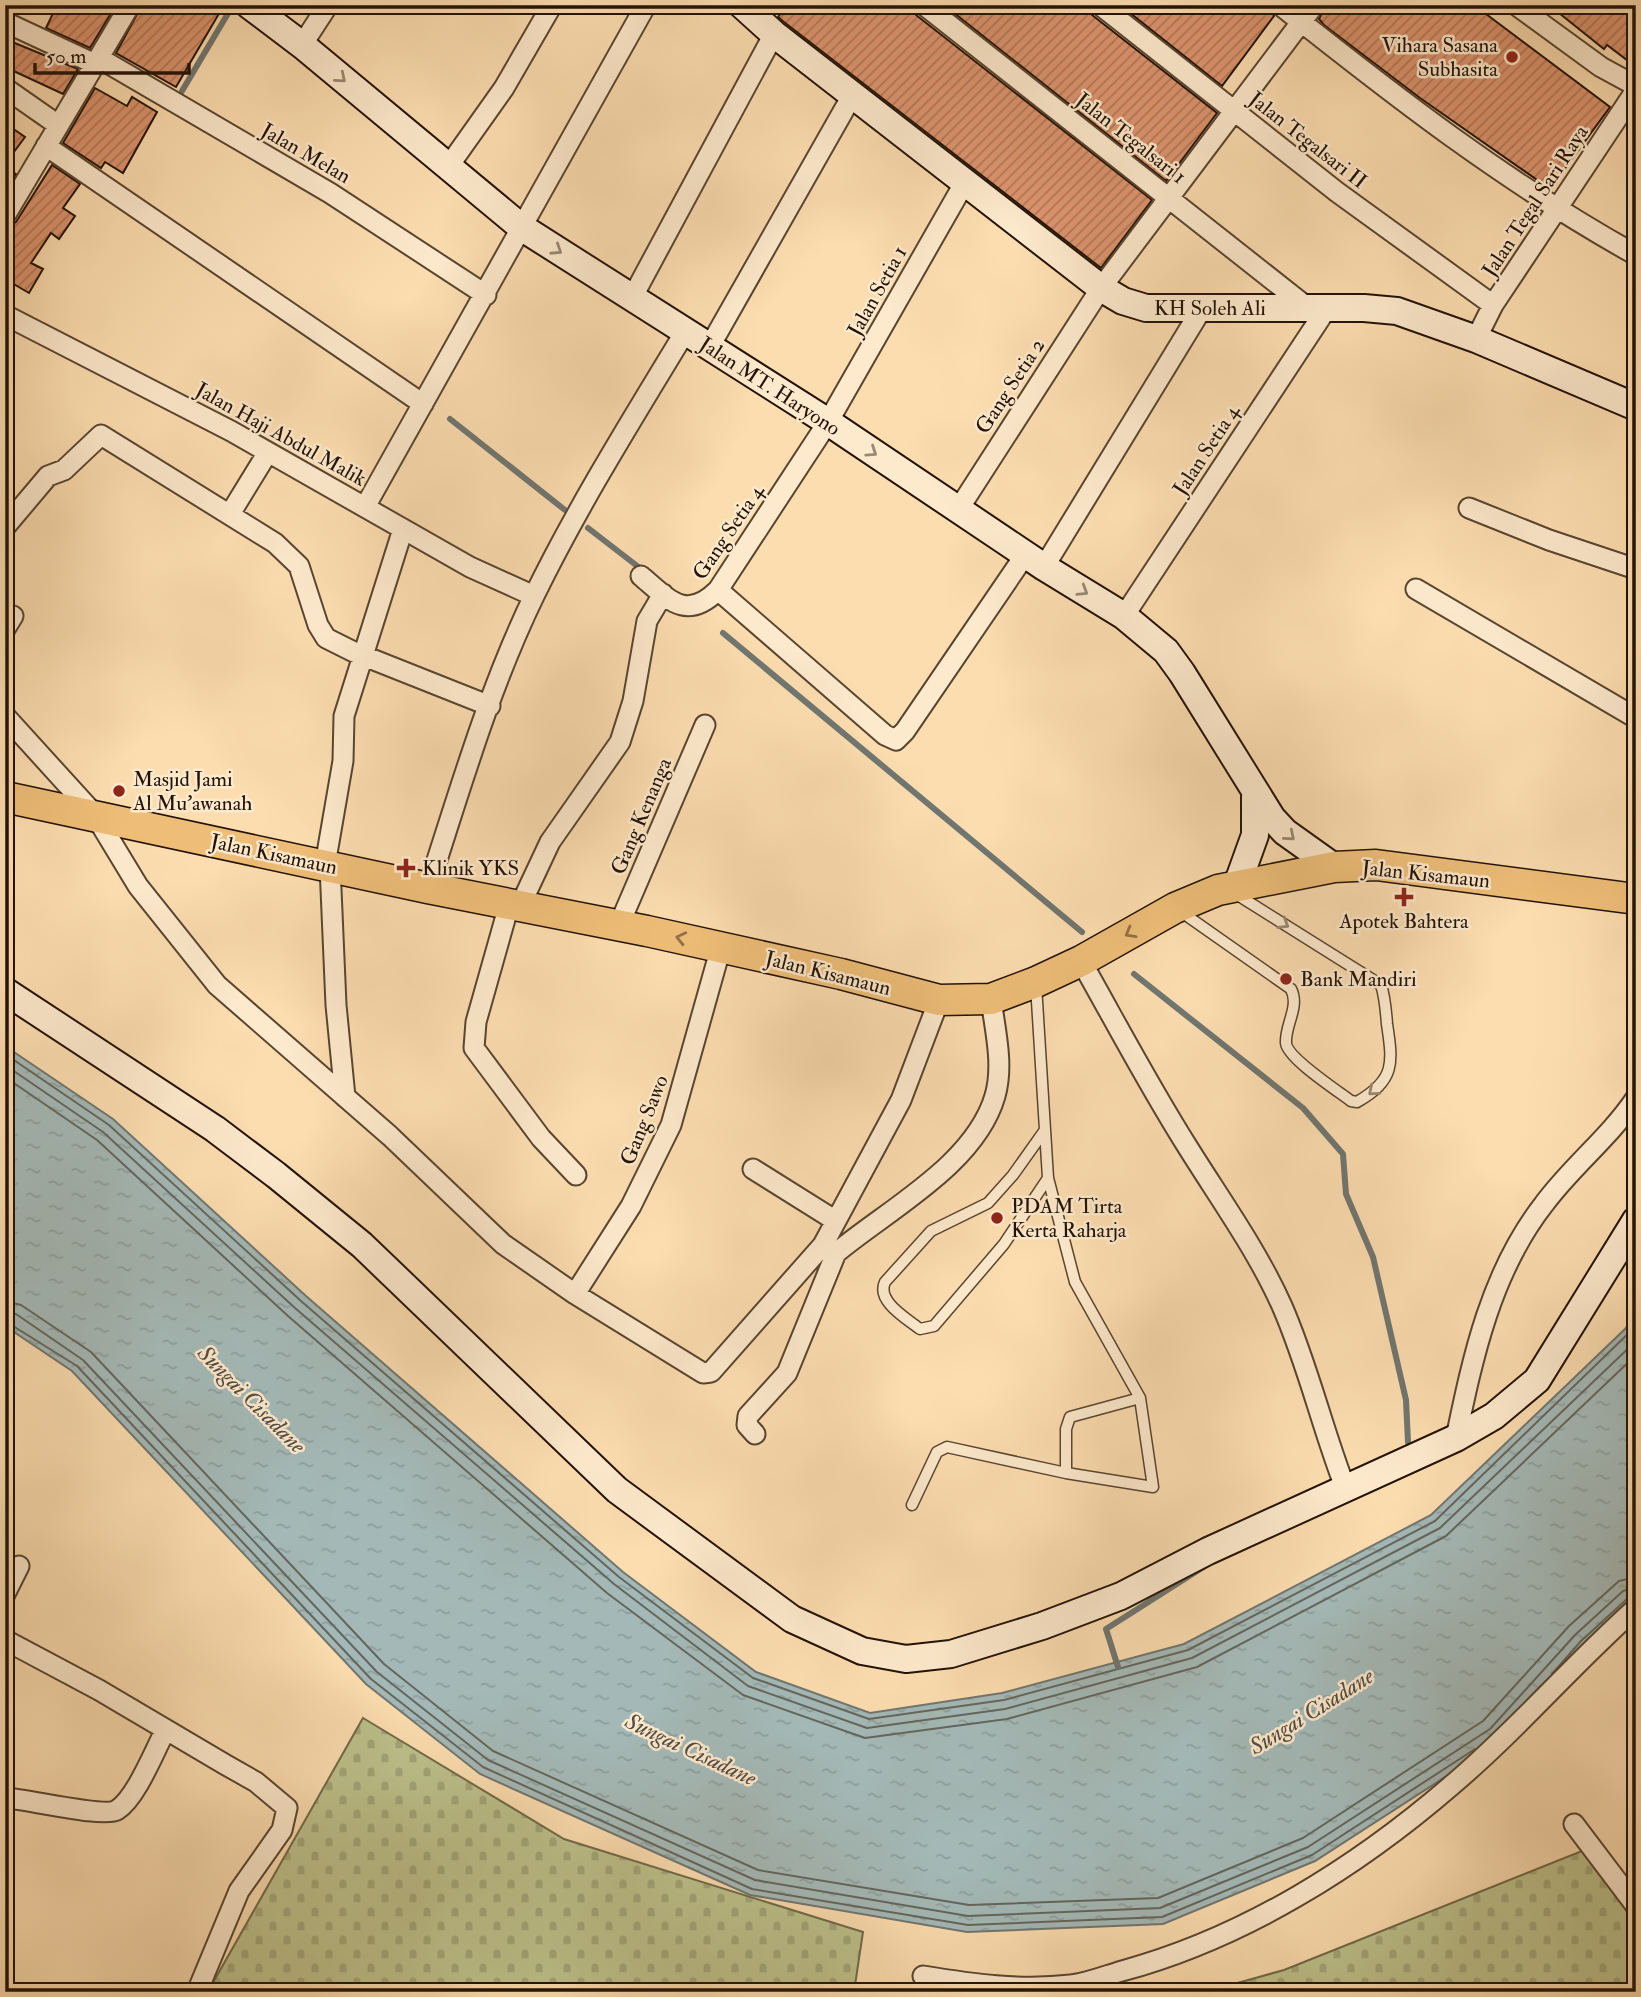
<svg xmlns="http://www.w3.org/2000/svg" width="1641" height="1997" font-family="'IM FELL Double Pica',serif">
  <defs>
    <pattern id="cemetery-stones" width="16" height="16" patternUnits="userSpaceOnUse" patternTransform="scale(1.75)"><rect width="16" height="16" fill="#bdc18c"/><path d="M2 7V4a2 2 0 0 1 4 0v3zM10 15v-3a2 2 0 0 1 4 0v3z" fill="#a2a577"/></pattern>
    <pattern id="water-ripples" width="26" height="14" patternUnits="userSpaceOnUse" patternTransform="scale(1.75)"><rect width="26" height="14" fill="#a4b9b7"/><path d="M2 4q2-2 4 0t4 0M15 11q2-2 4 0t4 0" fill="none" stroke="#8d9e9c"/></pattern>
    <pattern id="building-hatch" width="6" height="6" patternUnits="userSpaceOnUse" patternTransform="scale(1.75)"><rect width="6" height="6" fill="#dc946e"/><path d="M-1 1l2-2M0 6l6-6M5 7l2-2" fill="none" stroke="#b27758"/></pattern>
  </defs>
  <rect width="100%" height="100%" fill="#fcddb0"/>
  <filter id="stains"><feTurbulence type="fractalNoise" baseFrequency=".00286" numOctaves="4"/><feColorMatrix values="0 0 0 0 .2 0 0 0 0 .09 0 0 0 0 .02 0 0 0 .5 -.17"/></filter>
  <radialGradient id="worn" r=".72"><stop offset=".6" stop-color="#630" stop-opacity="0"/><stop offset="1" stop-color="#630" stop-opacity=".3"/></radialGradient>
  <path fill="url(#cemetery-stones)" stroke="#706a48" stroke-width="2" d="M363,1718L564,1839L863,1932L854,1992H211L214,1981Z
    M1592,1847L1636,1911V1992H1205L1284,1970Z"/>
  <path fill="url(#water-ripples)" stroke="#707670" stroke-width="2" d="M5,1046L113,1119L306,1296L623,1572L756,1672L870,1713L1002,1693L1184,1644L1431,1515L1625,1329L1636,1314V1601L1501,1741L1315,1861L1163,1924L967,1932L750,1895L480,1774L366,1684L72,1371L5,1326Z"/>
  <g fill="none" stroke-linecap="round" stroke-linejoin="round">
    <path stroke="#63665e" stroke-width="2" d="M5,1054L109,1125L301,1301L619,1577L753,1678L869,1719L1004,1700L1188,1650L1435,1521L1636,1326
      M5,1065L103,1132L295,1308L614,1584L748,1686L867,1728L1005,1709L1192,1658L1440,1528L1636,1341
      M5,1077L97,1140L288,1316L607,1593L743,1695L865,1738L1007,1719L1197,1667L1446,1536L1636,1355
      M5,1301L21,1305L91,1352L384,1664L493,1751L758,1870L969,1905L1158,1898L1303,1838L1483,1721L1569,1626L1619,1581L1636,1577
      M5,1312L16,1314L83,1360L377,1672L488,1760L755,1880L968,1916L1160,1908L1308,1847L1490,1729L1575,1635L1623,1591L1636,1587
      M5,1321L77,1366L371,1679L483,1767L752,1889L968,1925L1162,1917L1312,1855L1475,1749
      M1552,1674L1581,1641L1628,1598L1636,1596"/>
    <path stroke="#707670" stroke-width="6" d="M182,91L230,10
      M450,419L565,510
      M588,528L645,572
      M723,633L1082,932
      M1134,974L1303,1108L1343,1154L1346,1194L1373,1257L1406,1400L1408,1442
      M1118,1667L1106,1629L1205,1566"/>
  </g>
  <path fill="url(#building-hatch)" stroke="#221205" stroke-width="2" d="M57,5H116L90,48L46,28Z
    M142,5H224L176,87L116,53Z
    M787,5H912L916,15L1152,200L1101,268L784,22L778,17Z
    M944,5H1088L1092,15L1217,113L1166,181Z
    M1120,5H1268L1274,16L1222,86Z
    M1326,5H1474L1610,107L1550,189L1420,98L1324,25L1319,19Z
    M1549,5H1626L1636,12V67L1607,45L1604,49Z
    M5,39L78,69L63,94L5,67Z
    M95,88L127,106L132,97L157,112L123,173L105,162L101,168L63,143Z
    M5,123L25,137L5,164Z
    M52,165L80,184L63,208L75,216L59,239L51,233L31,263L43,269L29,293L5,279V228L16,222Z
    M5,167L16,174L5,192Z"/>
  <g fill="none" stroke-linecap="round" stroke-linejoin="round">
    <defs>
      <path id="lane" d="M1180,911L1291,989C1300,1007 1285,1024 1286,1043C1287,1058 1338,1091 1351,1101L1357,1102C1395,1080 1393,1064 1387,1024C1386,1011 1385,997 1381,985L1236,894
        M1045,1130L1013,1175L988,1203L931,1231L885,1282C876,1301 906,1318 920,1329L934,1326L1004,1244L1048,1178
        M1066,1473V1429L1070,1417L1140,1398
        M912,1505L937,1452L947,1447L1066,1473L1153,1487L1140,1398L1075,1282L1048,1178L1036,985"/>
      <path id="street" d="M924,5L1308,308
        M1100,5L1337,192L1493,305
        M1280,5C1397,98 1505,182 1636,255
        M1516,5L1601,67L1636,86
        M5,22L95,64
        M302,45L328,5
        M99,58L330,193L486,295
        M5,88L58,125
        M46,146L423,404
        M448,167L504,88L552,5
        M5,216L130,5
        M632,298L774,34
        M5,315L231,431L470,567L534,596
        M1476,339L1493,305L1636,90
        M710,346L853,94
        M365,507L646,5
        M1469,508L1549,540L1636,569
        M958,510L1101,288L1314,5
        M230,514L268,452
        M5,527L48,476L64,470L101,435L275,543L299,566L318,625L326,638L354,652L490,706
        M1044,567L1201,310
        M641,576C668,599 686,622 718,590L828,422L965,182
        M1416,589L1636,718
        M718,590L885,735L896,740L905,731L1025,555
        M1124,616L1327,308
        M5,629L13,616
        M5,716L95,815L138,886L217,985L390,1136L503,1244L575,1294L703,1373L711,1372L823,1245L901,1100L939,1000
        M325,865L343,761L344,716L403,529
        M330,866L336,1005L345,1097
        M428,888C460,790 489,688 535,594C579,504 633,418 685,332
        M509,905L476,1022L474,1048L541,1138L576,1175
        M520,906L550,842L620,742L633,701L647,621L663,594
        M619,925L705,725
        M1081,961C1116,1023 1149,1086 1187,1146C1220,1199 1257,1250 1282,1306C1308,1365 1322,1428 1345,1487
        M753,1169L836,1221
        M823,1245L836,1253C887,1210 975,1165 995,1096C1004,1065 995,1030 991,999
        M575,1294L631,1206L671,1125L721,947
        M755,1434L747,1425L748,1416L787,1373L836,1253
        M1456,1438C1473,1356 1491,1272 1544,1204C1572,1166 1609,1138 1636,1098
        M5,1594L19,1566
        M5,1640L99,1690L226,1765L256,1782L287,1808L282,1830L239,1891L197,1992
        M5,1798C28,1799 104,1818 117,1810C136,1798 154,1752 165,1731
        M1574,1824L1636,1906
        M923,1976C972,1984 1020,1991 1071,1985C1088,1983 1105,1976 1122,1971C1244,1938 1357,1867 1452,1785C1517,1730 1572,1665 1636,1608"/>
      <path id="secondary" d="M249,5L302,45L521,227L828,422L1044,567L1124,616L1166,651L1182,673L1272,818L1285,832L1334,867
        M742,5L774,34L1101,288L1123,301L1146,308H1364L1397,311L1476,339L1636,407
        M1237,885L1255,835V796
        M5,991L215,1129L276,1175L362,1245L617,1490L792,1619L862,1651L906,1659L951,1654L1042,1626L1121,1596L1208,1551L1456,1438L1494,1416L1537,1380L1636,1220"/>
      <path id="primary" d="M5,797L428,888L647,931L841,974L939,1000L991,999L1036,982L1081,961L1175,908L1218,890L1334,867L1376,865L1636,899"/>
    </defs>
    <use href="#lane" stroke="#584530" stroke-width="13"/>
    <use href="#street" stroke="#584530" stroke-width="23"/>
    <use href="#secondary" stroke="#221205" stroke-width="30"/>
    <use href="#primary" stroke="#221205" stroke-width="33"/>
    <use href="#lane" stroke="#fde9cc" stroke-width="10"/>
    <use href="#street" stroke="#fde9cc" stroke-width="19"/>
    <use href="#secondary" stroke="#fde9cc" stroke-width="26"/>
    <use href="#primary" stroke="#eebe78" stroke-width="30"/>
  </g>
  <defs><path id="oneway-chevron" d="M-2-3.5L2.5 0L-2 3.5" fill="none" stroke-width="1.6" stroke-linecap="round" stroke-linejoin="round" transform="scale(1.75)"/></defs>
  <g stroke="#9a8872">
    <use href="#oneway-chevron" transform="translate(341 78) rotate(40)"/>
    <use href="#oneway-chevron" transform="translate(557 250) rotate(33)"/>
    <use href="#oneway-chevron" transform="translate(872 452) rotate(34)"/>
    <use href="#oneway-chevron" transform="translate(1083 591) rotate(32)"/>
    <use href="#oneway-chevron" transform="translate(1290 836) rotate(40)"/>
    <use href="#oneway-chevron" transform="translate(1284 924) rotate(32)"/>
    <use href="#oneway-chevron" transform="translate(1373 1091) rotate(140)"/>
  </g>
  <g stroke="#927144">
    <use href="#oneway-chevron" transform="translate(1130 933) rotate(150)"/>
    <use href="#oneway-chevron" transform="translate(681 938) rotate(-167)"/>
  </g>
  <g fill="#8f2418" stroke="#fde9cc" stroke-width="2.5">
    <circle cx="1512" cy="57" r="7"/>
    <circle cx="119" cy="791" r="7"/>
    <path d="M402.5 857.5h7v7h7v7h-7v7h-7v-7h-7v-7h7z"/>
    <path d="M1400.5 886.5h7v7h7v7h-7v7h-7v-7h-7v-7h7z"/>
    <circle cx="1286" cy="979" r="7"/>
    <circle cx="997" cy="1218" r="7"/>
  </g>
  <g text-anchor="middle" stroke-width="5" stroke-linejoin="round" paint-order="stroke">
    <g font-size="21" fill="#221205" stroke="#fde9cc" text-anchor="start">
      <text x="1498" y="52" text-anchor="end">Vihara Sasana<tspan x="1498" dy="24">Subhasita</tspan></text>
      <text x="133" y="786">Masjid Jami<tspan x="133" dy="24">Al Mu’awanah</tspan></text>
      <text x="422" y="875">Klinik YKS</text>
      <text x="1404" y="928" text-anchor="middle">Apotek Bahtera</text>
      <text x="1300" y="986">Bank Mandiri</text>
      <text x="1011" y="1213">PDAM Tirta<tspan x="1011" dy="24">Kerta Raharja</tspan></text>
    </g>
    <g font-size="21" fill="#221205" stroke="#fde9cc">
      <text transform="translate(1131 138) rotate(38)" y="7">Jalan Tegalsari 1</text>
      <text transform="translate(1308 140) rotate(38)" y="7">Jalan Tegalsari II</text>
      <text transform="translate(306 153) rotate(30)" y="7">Jalan Melan</text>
      <text transform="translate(1535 201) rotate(-57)" y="7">Jalan Tegal Sari Raya</text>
      <text transform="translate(877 291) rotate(-61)" y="7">Jalan Setia 1</text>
      <text x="1210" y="315">KH Soleh Ali</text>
      <text transform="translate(770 386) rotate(33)" y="7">Jalan MT. Haryono</text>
      <text transform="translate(1010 386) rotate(-57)" y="7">Gang Setia 2</text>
      <text transform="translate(281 434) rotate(29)" y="7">Jalan Haji Abdul Malik</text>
      <text transform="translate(1206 450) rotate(-57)" y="7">Jalan Setia 4</text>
      <text transform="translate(728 532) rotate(-56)" y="7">Gang Setia 4</text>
      <text transform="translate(641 816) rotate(-67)" y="7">Gang Kenanga</text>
      <text transform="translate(274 854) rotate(12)" y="7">Jalan Kisamaun</text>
      <text transform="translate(1426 874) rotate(6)" y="7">Jalan Kisamaun</text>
      <text transform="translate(828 973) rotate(14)" y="7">Jalan Kisamaun</text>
      <text transform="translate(644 1120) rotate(-68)" y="7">Gang Sawo</text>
    </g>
    <g font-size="23" font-style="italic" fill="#504c43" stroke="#fde9cc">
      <text transform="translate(252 1399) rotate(45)" y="8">Sungai Cisadane</text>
      <text transform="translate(1311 1711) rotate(-32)" y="8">Sungai Cisadane</text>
      <text transform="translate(691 1749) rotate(25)" y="8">Sungai Cisadane</text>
    </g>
  </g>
  <rect width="1641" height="1997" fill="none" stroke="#fcddb0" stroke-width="28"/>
  <rect x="7" y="7" width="1627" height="1983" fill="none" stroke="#221205" stroke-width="3.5"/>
  <rect x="14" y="14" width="1613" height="1969" fill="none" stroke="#221205" stroke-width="2"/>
  <path d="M35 63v10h154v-10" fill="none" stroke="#221205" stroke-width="3.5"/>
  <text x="46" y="63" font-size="21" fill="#221205" stroke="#fde9cc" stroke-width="5" paint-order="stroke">50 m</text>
  <rect width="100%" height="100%" filter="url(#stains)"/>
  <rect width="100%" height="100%" fill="url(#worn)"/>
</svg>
